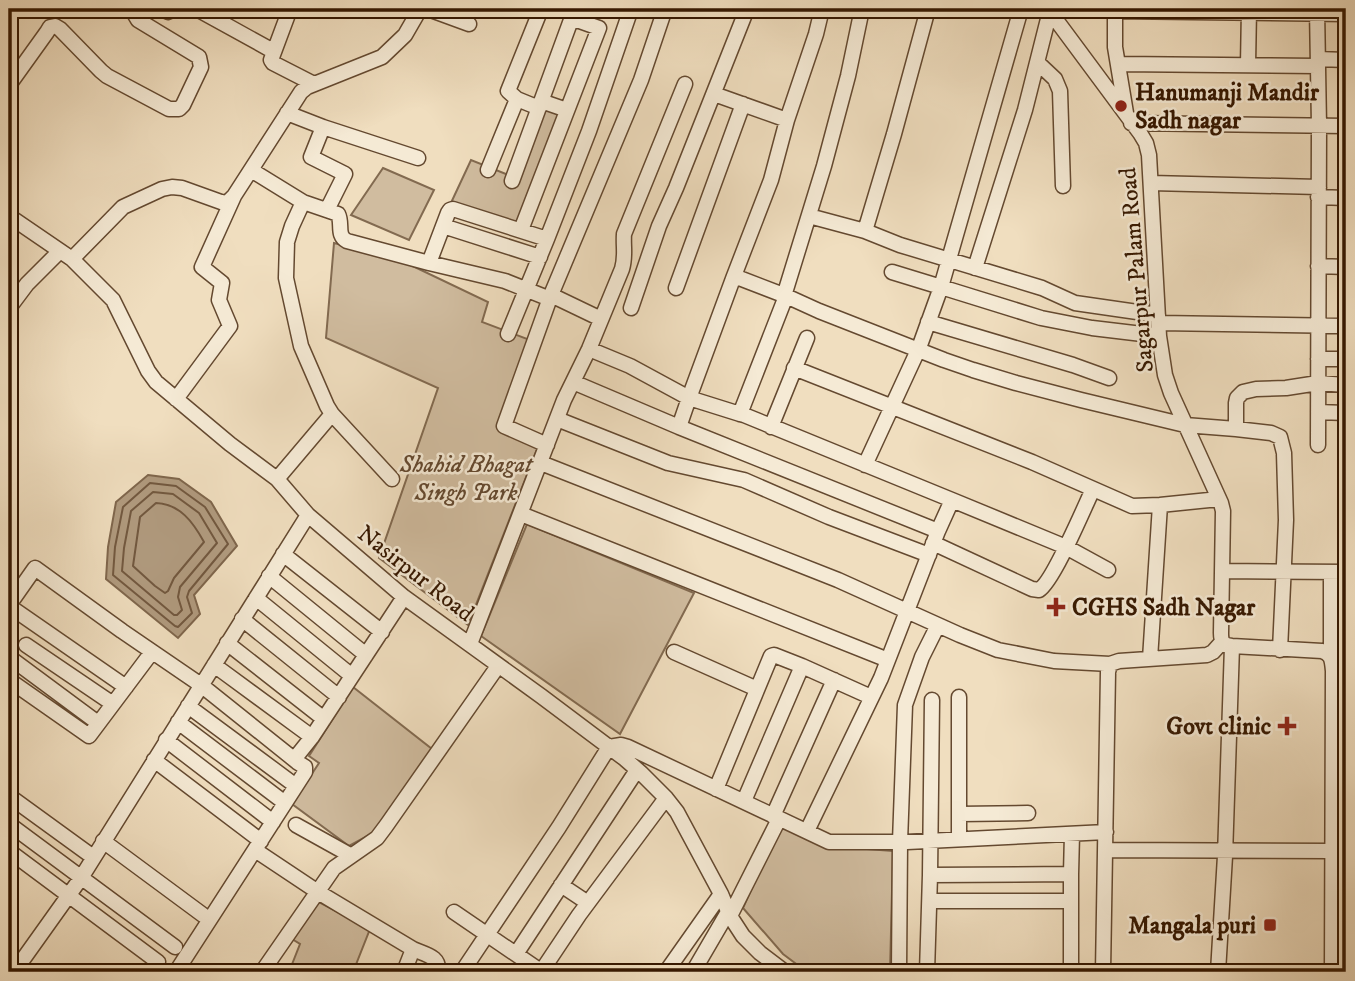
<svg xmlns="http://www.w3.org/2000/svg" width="1355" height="981" font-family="'IM FELL DW Pica',serif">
  <rect width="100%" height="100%" fill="#f0debf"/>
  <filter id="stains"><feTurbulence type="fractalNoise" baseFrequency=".00286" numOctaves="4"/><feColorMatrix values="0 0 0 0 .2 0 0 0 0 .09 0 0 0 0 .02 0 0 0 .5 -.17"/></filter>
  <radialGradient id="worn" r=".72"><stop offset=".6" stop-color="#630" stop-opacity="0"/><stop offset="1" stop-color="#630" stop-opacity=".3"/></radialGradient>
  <path fill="#d0bc9f" stroke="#826a50" stroke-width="2" d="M541,104L566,112L517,228L450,205L471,160L516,178Z
    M383,168L434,190L409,240L351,215Z
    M334,243L398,259L488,302L482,322L530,340L497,426L539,444L468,625L379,558L438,388L326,338Z
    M527,524L694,593L620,734L481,636Z
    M353,687L432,749L373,833L349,846L292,804L319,763L309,756Z
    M780,825L828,846L893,851L890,972H807L783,954L743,908Z
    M317,901L370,929L353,972H289L300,944L292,939Z"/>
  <path fill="#b09a7e" stroke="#7f664c" stroke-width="2" d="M148,475L179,479L211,502L237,546L194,595L200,614L178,638L106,579L108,547L116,502Z"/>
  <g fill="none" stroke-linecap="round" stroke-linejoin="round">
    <path stroke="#72583f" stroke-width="2" d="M150,483L176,486L205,507L228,544L189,591L187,597L192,613L178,627L175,626L113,575L115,547L123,507Z
      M153,492L173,494L199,513L217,543L180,587L178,597L182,610L177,615H174L122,571L124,548L131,511Z
      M156,503C180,504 193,522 204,542L174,578L168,591L165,593L155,586L133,566L140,517Z"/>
    <defs>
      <path id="minor" d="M197,9L273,51
        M290,9L271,60L273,63L314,84
        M428,9L469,24
        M1021,9L941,287L1041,318L1092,328L1159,336
        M1048,9L1140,133L1146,143L1149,155L1159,336L1165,375L1171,393L1221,503L1223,511L1221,633C1221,642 1223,645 1232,646L1322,651C1332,654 1332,661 1333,671L1332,972
        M1317,9L1319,126L1318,445
        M168,12L170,9
        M1318,59L1346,60
        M1038,63L1055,79L1060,91L1063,186
        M1119,64L1317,66
        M1248,65L1249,9
        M9,85L47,32L50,27L55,26L60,29L101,71L107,76L169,109H179L183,105L201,67L199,57L138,20L135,15V9
        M714,94L787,120L816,34L822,9
        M541,101L567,110
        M539,108L517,99L508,91L541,9
        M287,113L323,127L418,158
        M1126,113L1115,47V11L1346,14
        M1131,123L1346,126
        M323,127L311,157L345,174L327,210
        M251,170L303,202L292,226L287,242L286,278L301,346L327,406L332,414L392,479
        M488,170L517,99
        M512,181L575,9
        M1151,183L1319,187
        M1318,197L1346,198
        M303,202L338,214C343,224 336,235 347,241L429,263
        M9,216L72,259L113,300L148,371L156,382L230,444L277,479L308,515L404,597L541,696L625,759L641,773L666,798L677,812L721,894L730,916L743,936L760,953L785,972
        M809,216L865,231L900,245L1042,288L1075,303L1158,315
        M443,226L540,257
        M521,230L599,28L571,18
        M865,231L894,134L928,9
        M547,239L453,209L450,210L448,213L429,263L505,281L550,299
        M72,259L123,207L162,189L172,187L182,188L221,202L227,203L234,196L301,92L307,87L382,57L405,35L420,9
        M1318,266L1346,267
        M975,268L1025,110L1050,11
        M734,276L771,180L787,120
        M676,288L743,104
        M551,295L601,319
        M784,296L824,166L848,76L862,9
        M786,296L819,311L944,360L973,370L1016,383L1081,400L1185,425L1236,429L1271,433L1280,437L1284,453L1286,520L1280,650
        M9,308L27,284L60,251
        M631,308L659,226L676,188L747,9
        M928,322L1073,365L1109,378
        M1159,323L1346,326
        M508,334L547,239L589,131L631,9
        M589,349L630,366L689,398L679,427L938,531
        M1318,359H1346
        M794,368L1032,462L1132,506L1160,505L1219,499
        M573,382L679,427
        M176,399L230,326L219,300L222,283L202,267L234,196
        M1318,412L1346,413
        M740,414L786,296L734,276L689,398L740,414L744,415L952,500L938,531L881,678L807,831
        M557,419L668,463L744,480L829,517L929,555
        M771,427L807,338
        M1236,429V403L1237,398L1243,392L1256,389L1286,388L1318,383L1346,385
        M547,445L504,426L551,295L641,80L665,9
        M541,463L838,580L960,635L998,650L1054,661L1110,664L1119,661L1207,655L1213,652L1222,642
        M865,465L919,348L941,287L892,272
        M277,479L332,414
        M952,500L1066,547L1108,570
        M521,514L888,660
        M933,543L1032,589L1039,590C1053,582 1084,508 1093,489
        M283,554L382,632
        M1222,571L1346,572
        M1331,572V656
        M269,576L366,655
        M256,598L352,676
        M9,605L35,568L122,631L201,685L296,761
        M9,606L126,687
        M242,619L339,697
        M227,643L324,719
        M470,644L564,400L589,349L622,269C626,256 623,246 624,234L685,84
        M26,645L113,704
        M674,652L757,689
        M9,657L98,723
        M1150,659L1160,505
        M214,665L312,737
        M9,680L89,736L152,652
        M959,697V839
        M932,700L930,875L1071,874
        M188,706L296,786
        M178,722L285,803
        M166,740L273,822
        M154,760L261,841
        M716,789L771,656L774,655L802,666
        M9,796L93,857
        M744,801L802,666L871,697
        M959,814L1028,813
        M773,816L834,680
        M9,824L175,947
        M296,825L350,855
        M103,841L203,915
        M255,850L318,892L413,949L404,972
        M1106,850L1332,851
        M9,851L158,962
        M561,885L588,903
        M930,901H1071
        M454,912L542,972
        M730,916L779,819
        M413,949C426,955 440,956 438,972
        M516,954L637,770
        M14,972L81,878L308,515
        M176,972L305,772V767L297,762L296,757L312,737L404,597
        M262,972L334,868L377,838L386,826L498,666
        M462,972L559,827L609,747L621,745L628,747L829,842H907L1106,832
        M541,972L579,915L666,798
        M666,972L721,894
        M693,972L728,912
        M899,972L900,842L905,705L922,657L938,625
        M927,972L930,875
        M1071,972V874L1072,834
        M1103,972L1108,672L1110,664
        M1218,972L1225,856L1232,646"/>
    </defs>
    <use href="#minor" stroke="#644930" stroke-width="17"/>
    <use href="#minor" stroke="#f5ead5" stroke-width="14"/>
  </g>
  <g fill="#8f2418" stroke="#f5ead5" stroke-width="2.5">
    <circle cx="1121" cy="106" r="7"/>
    <path d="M1052.5 596.5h7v7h7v7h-7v7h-7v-7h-7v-7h7z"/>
    <path d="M1283.5 715.5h7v7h7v7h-7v7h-7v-7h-7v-7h7z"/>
    <rect x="1263" y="918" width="14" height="14" rx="3.5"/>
  </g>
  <g text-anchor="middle" stroke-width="5" stroke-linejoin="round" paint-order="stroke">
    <g font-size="24" font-weight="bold" fill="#351700" stroke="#f5ead5" text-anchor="start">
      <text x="1135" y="100">Hanumanji Mandir<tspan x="1135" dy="28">Sadh nagar</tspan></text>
      <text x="1072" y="615">CGHS Sadh Nagar</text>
      <text x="1271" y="734" text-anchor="end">Govt clinic</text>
      <text x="1256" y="933" text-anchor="end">Mangala puri</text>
    </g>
    <g font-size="24" fill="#351700" stroke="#f5ead5">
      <text transform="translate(1136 270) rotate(-95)" y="8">Sagarpur Palam Road</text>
      <text transform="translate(416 573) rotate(38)" y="8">Nasirpur Road</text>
    </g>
    <g font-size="24" font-style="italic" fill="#644930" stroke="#f5ead5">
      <text x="466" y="472">Shahid Bhagat<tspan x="466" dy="28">Singh Park</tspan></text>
    </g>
  </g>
  <rect width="1355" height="981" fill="none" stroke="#f0debf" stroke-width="35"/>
  <rect x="10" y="10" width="1334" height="960" fill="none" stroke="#351700" stroke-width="3.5"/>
  <rect x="18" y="18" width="1320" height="946" fill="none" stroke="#351700" stroke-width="2"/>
  <rect width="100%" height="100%" filter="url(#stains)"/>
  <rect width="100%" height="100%" fill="url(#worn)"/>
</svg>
